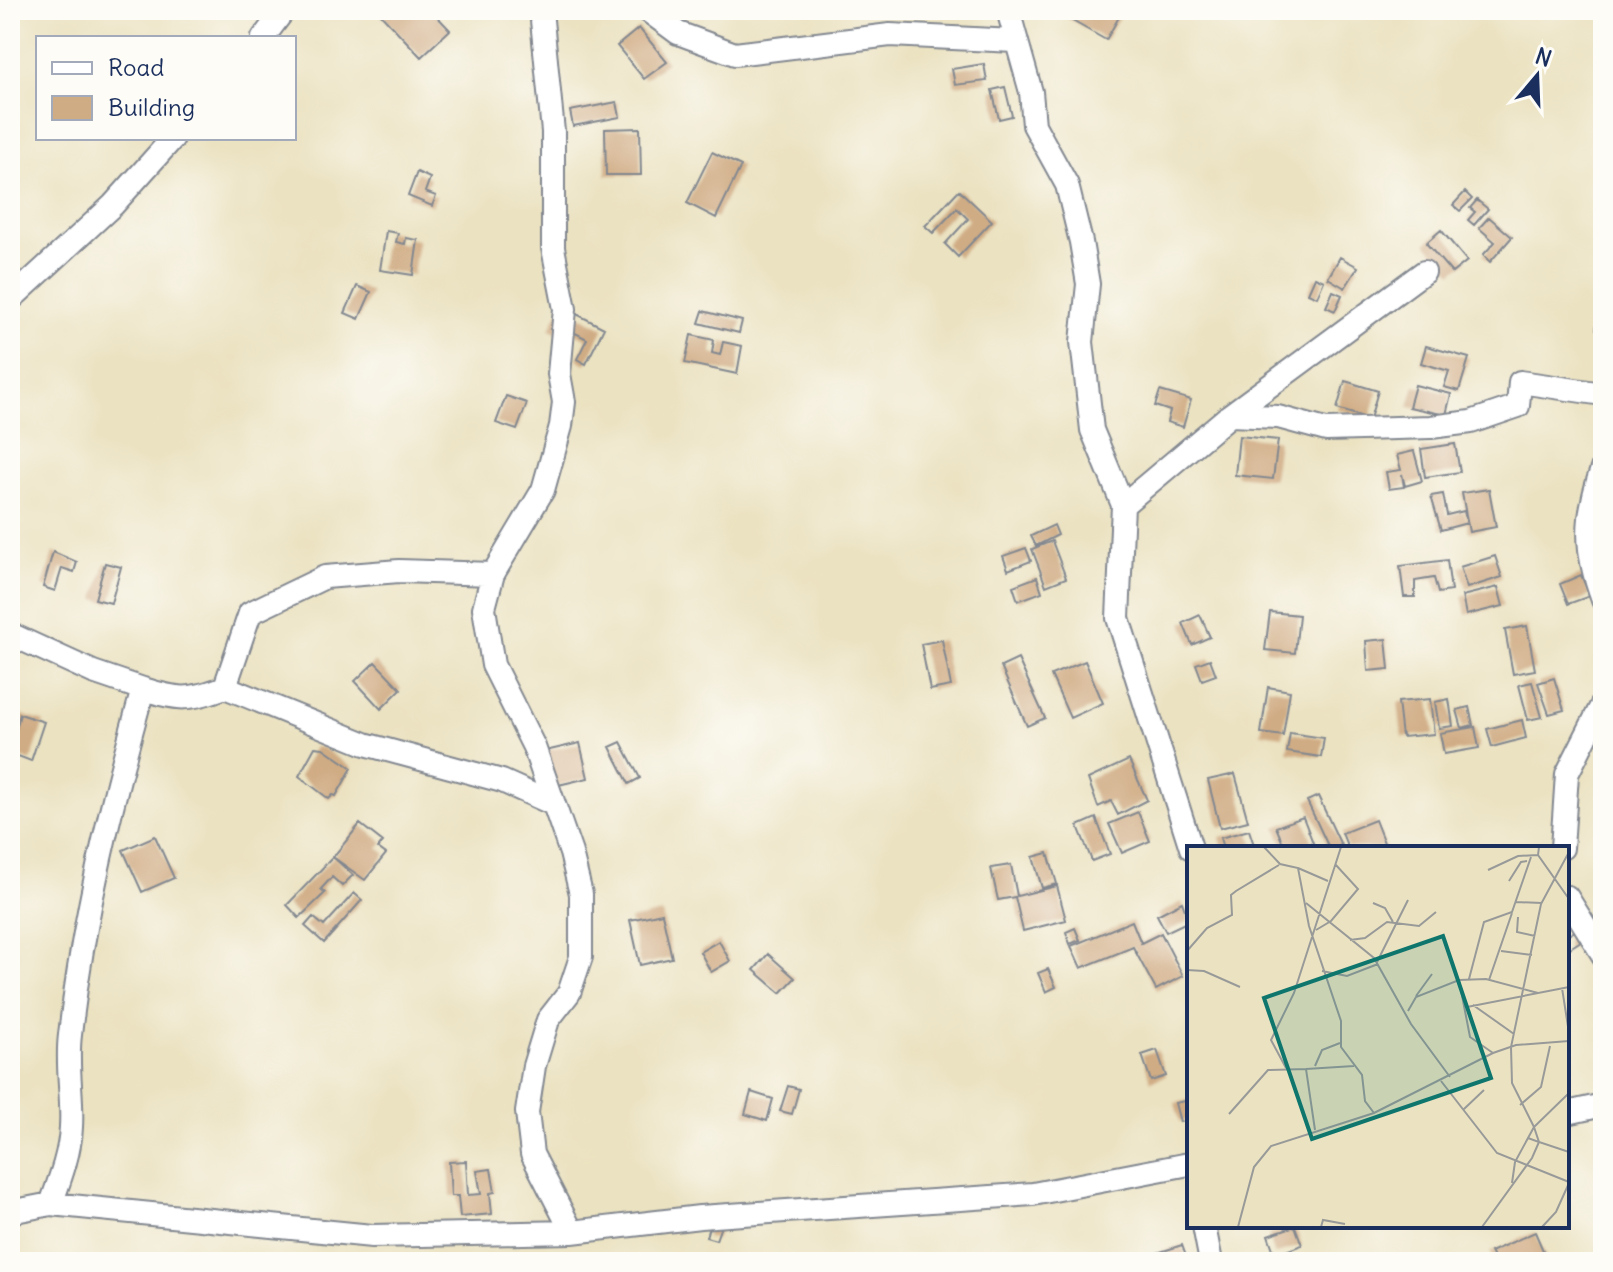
<svg xmlns="http://www.w3.org/2000/svg" width="1613" height="1272" font-family="Delius,sans-serif">
  <rect width="100%" height="100%" fill="#fdfcf7"/>
  <filter id="ink" filterUnits="userSpaceOnUse"><feTurbulence type="fractalNoise" baseFrequency=".0125" numOctaves="2"/><feDisplacementMap in="SourceGraphic" scale="16" xChannelSelector="R" yChannelSelector="G"/><feConvolveMatrix kernelMatrix="1 2 1 2 8 2 1 2 1" color-interpolation-filters="sRGB"/></filter>
  <filter id="wash" filterUnits="userSpaceOnUse"><feTurbulence type="fractalNoise" baseFrequency=".006" numOctaves="4" result="noise"/><feDisplacementMap in="SourceGraphic" scale="32" xChannelSelector="R" yChannelSelector="G"/><feGaussianBlur stdDeviation="1.8" result="paint"/><feColorMatrix in="noise" values="0 0 0 0 0 0 0 0 0 0 0 0 0 0 0 0 0 1.4 0 .05"/><feComposite in="paint" operator="in"/></filter>
  <g filter="url(#wash)">
    <rect width="100%" height="100%" fill="#ebe2c1"/>
    <g id="blocks">
      <path fill="#d0ac84" d="M377,10H431L450,30L421,57Z
        M1053,10H1079L1094,18L1098,10H1123L1106,40Z
        M639,28L667,62L644,79L617,46Z
        M984,64L987,81L955,85L952,69Z
        M1005,87L1012,116L999,119L992,90Z
        M617,102L620,117L573,126L570,111Z
        M640,128L641,175H606L605,129Z
        M712,152L741,166L716,218L687,203Z
        M417,172L430,178L425,192L436,196L432,206L408,196Z
        M959,190L992,221L958,257L945,244L968,219L957,208L933,233L925,226Z
        M1465,192L1472,199L1460,211L1453,205Z
        M1477,200L1488,209L1474,225L1468,220L1475,212L1470,208Z
        M1489,217L1512,237L1490,262L1483,255L1495,242L1479,228Z
        M1441,230L1467,261L1452,273L1426,243Z
        M386,231L398,233L396,242L405,244L406,238L418,240L413,275L380,270Z
        M1340,257L1358,267L1345,288L1328,278Z
        M1315,277L1324,281L1317,297L1308,293Z
        M357,286L371,292L359,319L345,313Z
        M1333,291L1342,295L1335,311L1326,307Z
        M561,306L604,328L586,364L577,359L587,339L564,327L560,334L550,329Z
        M1600,308H1603V330L1596,329Z
        M703,311L742,321L739,333L699,323Z
        M691,335L714,340L712,353L720,355L723,342L742,346L737,374L685,363Z
        M1426,346L1469,358L1459,391L1444,387L1449,371L1421,363Z
        M1345,381L1378,391L1370,419L1337,409Z
        M1415,385L1451,394L1446,415L1409,407Z
        M1160,391L1191,400L1183,427L1167,422L1170,411L1155,406Z
        M506,396L527,403L517,430L496,423Z
        M1239,436L1278,440L1273,479L1235,475Z
        M1455,444L1460,472L1425,477L1421,449Z
        M1414,451L1422,481L1405,486L1402,474L1404,487L1389,489L1386,472L1401,470L1397,455Z
        M1489,489L1496,527L1469,532L1462,493Z
        M1443,494L1447,515L1464,511L1467,523L1441,530L1431,496Z
        M1054,525L1058,535L1036,546L1031,536Z
        M1052,541L1066,578L1046,586L1032,549Z
        M1026,548L1031,561L1008,570L1003,556Z
        M53,552L77,562L74,572L62,568L55,591L43,587Z
        M1495,556L1502,577L1467,588L1460,567Z
        M1447,560L1451,591L1438,593L1434,578L1415,581V597H1404L1400,566Z
        M105,563L121,567L111,603L95,599Z
        M1581,575L1590,596L1568,604L1560,584Z
        M1037,577L1042,592L1018,601L1013,586Z
        M1498,587L1503,606L1466,615L1462,596Z
        M1270,612L1299,615L1295,653L1265,650Z
        M1200,615L1210,637L1192,645L1183,623Z
        M1527,626L1535,670L1513,674L1505,630Z
        M1386,639L1389,669L1368,671L1366,641Z
        M942,640L951,686L930,690L921,644Z
        M1018,659L1045,718L1027,726L1001,667Z
        M1210,659L1216,675L1202,680L1196,664Z
        M1085,661L1103,703L1070,718L1051,675Z
        M375,662L401,689L381,709L355,681Z
        M1554,678L1564,710L1549,714L1538,683Z
        M1532,682L1542,717L1528,720L1519,685Z
        M1268,687L1290,691L1283,736L1261,733Z
        M1430,699L1434,734L1402,737L1398,702Z
        M1449,699L1453,726L1439,728L1435,702Z
        M1469,707L1473,725L1462,728L1457,710Z
        M20,714L44,722L31,761L10,753Z
        M1522,720L1526,738L1492,747L1487,729Z
        M1475,727L1479,748L1444,754L1440,733Z
        M1290,733L1324,738L1321,757L1287,752Z
        M621,742L640,778L629,784L610,747Z
        M580,743L588,778L550,787L541,752Z
        M315,747L323,748L352,768L336,796L333,795L329,799L299,776Z
        M1129,760L1147,800L1118,815L1111,801L1098,807L1088,779Z
        M1235,774L1248,821L1220,828L1208,780Z
        M1318,796L1341,845L1336,848H1329L1307,801Z
        M1138,812L1150,841L1122,853L1109,824Z
        M1303,817L1315,848H1285L1276,827Z
        M1096,818L1110,854L1092,861L1078,826Z
        M1375,820L1386,848H1348L1342,833Z
        M360,824L383,842L378,848L386,854L365,880L333,857Z
        M1249,830L1255,848H1223L1220,838Z
        M155,836L174,878L142,892L123,850Z
        M1048,853L1057,884L1042,888L1033,857Z
        M333,857L353,875L342,886L332,877L321,889L325,893L299,918L287,905Z
        M1011,865L1017,896L1057,886L1066,920L1023,931L1015,897L998,900L991,868Z
        M354,893L362,900L324,943L305,926L313,917L324,926Z
        M1182,902L1189,921L1166,932L1157,915Z
        M662,913L672,958L640,965L630,920Z
        M1132,921L1141,943L1161,933L1183,976L1156,990L1133,947L1081,968L1071,946Z
        M1075,928L1080,940L1070,944L1066,932Z
        M1578,929L1584,939L1567,950V936Z
        M719,941L730,961L711,972L700,952Z
        M768,954L795,978L781,993L754,970Z
        M1048,969L1056,987L1046,992L1038,973Z
        M1157,1050L1166,1076L1151,1081L1142,1055Z
        M788,1086L799,1089L792,1114L780,1111Z
        M751,1092L773,1099L767,1121L745,1114Z
        M1189,1100V1120L1180,1122L1175,1103Z
        M466,1161L468,1195L481,1194L477,1171L491,1169L495,1192L490,1193L492,1214L460,1217L458,1196H451L449,1162Z
        M710,1223L721,1226L716,1240L706,1237Z
        M1295,1226L1302,1245L1275,1255L1268,1235Z
        M1535,1232L1548,1262H1495L1490,1252Z
        M1182,1245L1188,1262H1150L1148,1256Z"/>
    </g>
  </g>
  <g filter="url(#ink)">
    <use href="#blocks" fill-opacity="0" stroke="#838890" stroke-width="2"/>
    <g fill="none" stroke-linecap="round" stroke-linejoin="round">
      <defs>
        <path id="minor" d="M541,10L553,132V248L565,309L559,374L564,402L561,426L543,490L493,574L484,608L493,665L534,747L571,853L581,894V957L569,993L548,1020L534,1066L527,1112L532,1154L572,1232
          M647,10L678,33L735,54L890,35L1015,41
          M1008,10L1031,92L1034,125L1067,185L1081,242L1088,284L1082,342L1092,430L1123,505L1118,618L1191,848
          M263,38L284,10
          M10,300L113,205L173,138
          M1230,415L1424,272
          M1603,466C1585,516 1584,550 1603,600
          M1123,505L1230,415L1278,417L1326,430L1431,427L1471,422L1518,406L1520,382L1603,394
          M10,634L93,672L143,689C111,804 83,917 70,1035C66,1066 73,1097 71,1127C70,1153 60,1179 51,1204
          M225,687L250,613L325,577L399,571L493,574
          M143,689C179,700 189,701 225,687L365,744L502,781L551,803
          M1562,848L1567,774L1603,703
          M1567,897L1603,955
          M1567,1113L1603,1105
          M10,1212L51,1204L372,1236L572,1232L700,1217L1033,1194L1189,1164
          M1204,1226L1211,1262"/>
      </defs>
      <use href="#minor" stroke="#838890" stroke-width="26"/>
      <use href="#minor" stroke="#fff" stroke-width="22"/>
    </g>
  </g>
  <g transform="translate(1187 846)">
    <rect width="382" height="382" fill="#ebe2c1"/>
    <path fill="none" stroke="#989a99" stroke-width="2" d="M77,1L93,18L111,22L122,80L154,175V201L175,229L178,255L187,267M352,1L351,9L382,53M111,22L141,35M301,24L331,10L351,9M322,35L334,16L340,15M329,56L355,57M119,57L187,112L224,178L263,231M186,57L198,62L206,76M331,71L330,86L348,90M129,84L144,75L171,43L148,18M163,94L178,92L200,76L232,80L249,66M0,105L20,82L45,69L44,49L49,45L92,19M314,105L345,109M190,116L221,54M0,124L17,125L53,141M135,125L160,130L191,118M282,133L297,76L325,66L344,11M272,134L283,191L306,207M302,134L325,67M375,142L382,187M229,150L245,128M286,159L327,188M280,161L382,141M221,165L229,151L272,134L299,133L351,147M128,220L135,204L153,197M99,222L84,194L107,147L154,1M119,223L167,220M254,235L310,307L382,336M382,247L347,281L352,296L382,306M333,259L354,241L363,200M277,263L297,244M42,268L81,224L119,223L128,284M325,337L328,316L347,281L325,237L324,201L354,58L382,6M51,381L67,321L84,300L187,267L306,207L329,199L382,195M134,381L136,374L158,378M295,381L345,312L352,296L341,292M355,381L369,366L382,337"/>
    <path fill="#0f766e" fill-opacity="0.15" stroke="#0f766e" stroke-width="4" d="M256,90L304,232L125,293L77,152Z"/>
    <rect width="382" height="382" fill="none" stroke="#1b2f5e" stroke-width="4"/>
  </g>
  <rect width="1613" height="1272" fill="none" stroke="#fdfcf7" stroke-width="40"/>
  <rect x="36" y="36" width="260" height="104" fill="#fdfcf7" stroke="#a3aaba" stroke-width="2"/>
  <rect x="52" y="62" width="40" height="12" fill="#ffffff" stroke="#a3aaba" stroke-width="2"/>
  <text x="108" y="76" font-size="24" fill="#1b2f5e">Road</text>
  <rect x="52" y="96" width="40" height="24" fill="#d0ac84" stroke="#a3aaba" stroke-width="2"/>
  <text x="108" y="116" font-size="24" fill="#1b2f5e">Building</text>
  <g transform="translate(1537 76) rotate(19)" stroke="#fdfcf7" stroke-width="6" paint-order="stroke">
  <path d="M0-6L14 30L0 20L-14 30Z" fill="#1b2f5e"/>
  <text y="-12" font-size="22" font-weight="bold" text-anchor="middle" fill="#1b2f5e">N</text>
  </g>
</svg>
